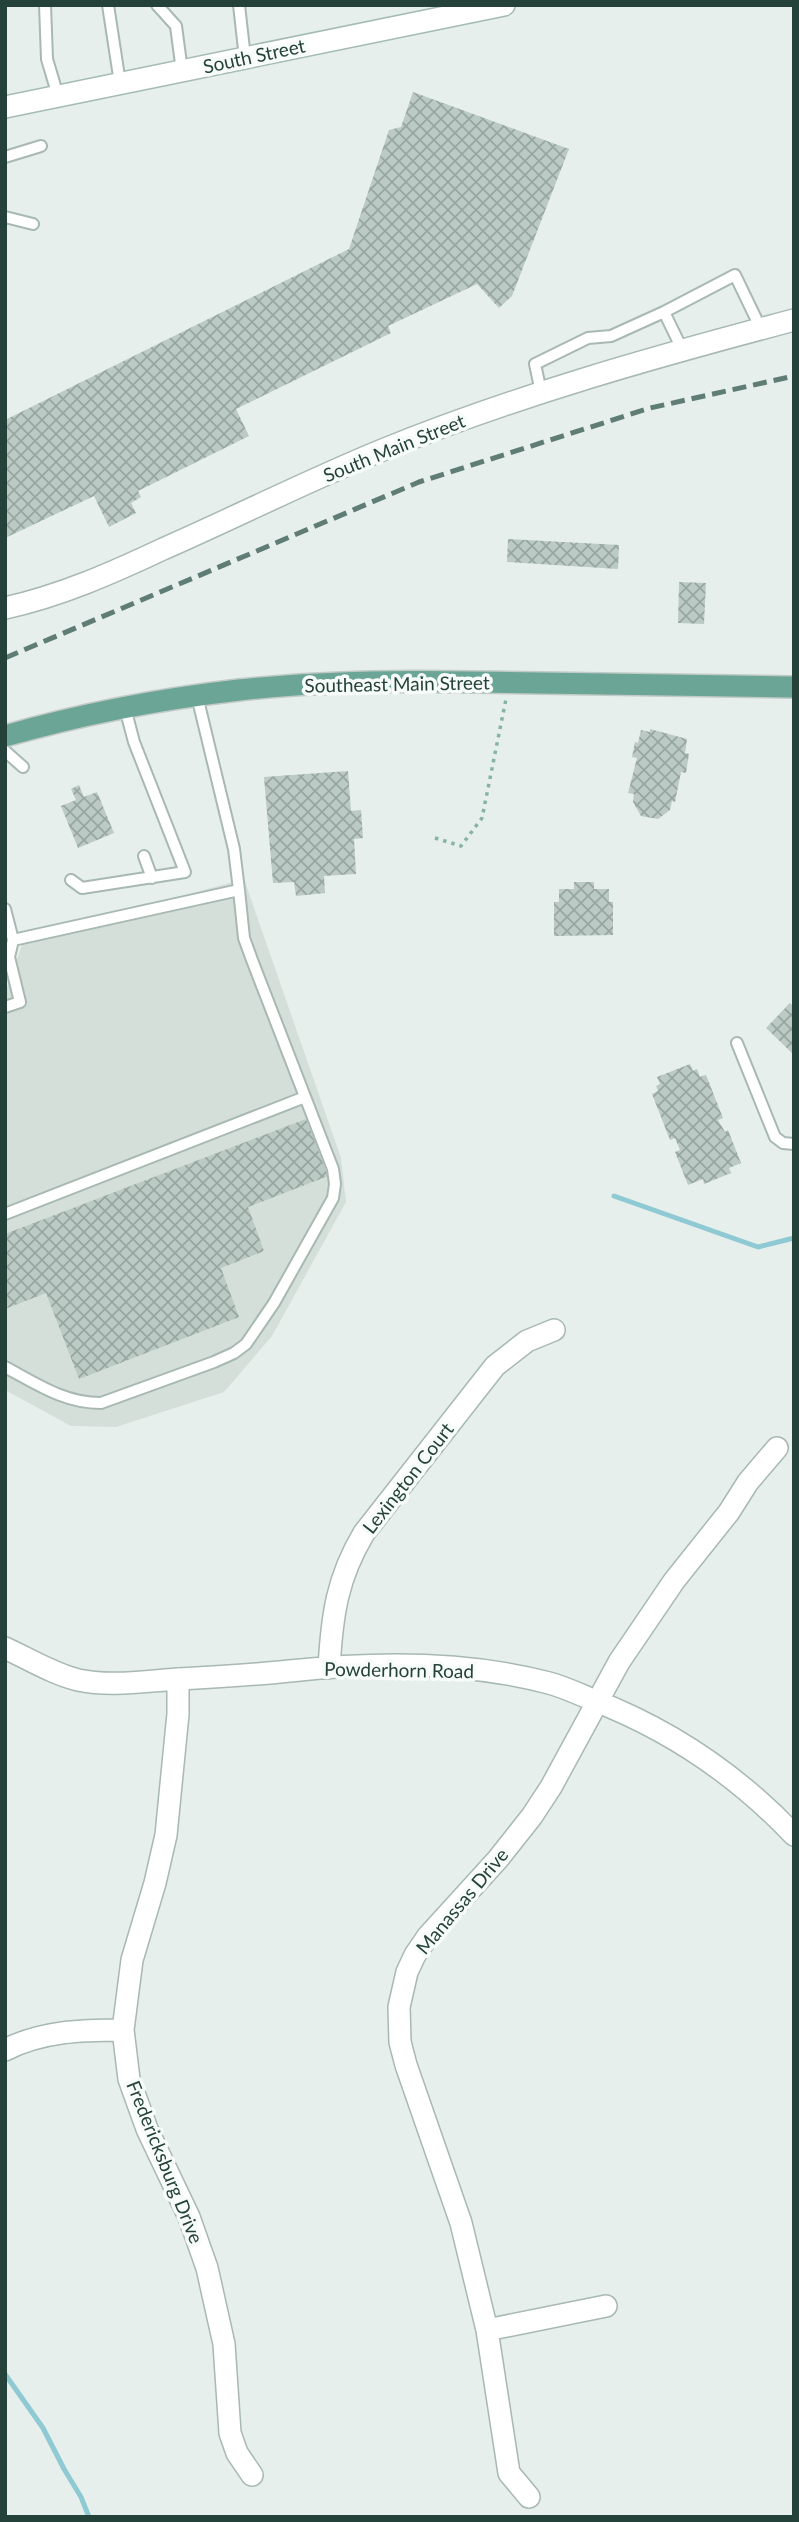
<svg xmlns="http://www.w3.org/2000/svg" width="799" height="2522" font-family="Lato,sans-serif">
  <defs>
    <pattern id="building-cross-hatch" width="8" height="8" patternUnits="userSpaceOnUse" patternTransform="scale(1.75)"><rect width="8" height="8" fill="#bbcac4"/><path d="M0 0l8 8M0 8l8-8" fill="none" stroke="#98a6a0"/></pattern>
  </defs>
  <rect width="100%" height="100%" fill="#e6efeb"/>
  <path fill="#d4dfda" d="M244,879L341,1158L346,1202L272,1336L224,1392L116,1427L71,1426L5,1390V994L24,939Z"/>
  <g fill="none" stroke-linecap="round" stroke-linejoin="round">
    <path stroke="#8ec9d4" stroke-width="5" d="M614,1196L758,1247L794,1238
      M5,2374L43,2428L64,2469L81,2497L89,2517"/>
  </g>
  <path fill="url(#building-cross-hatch)" d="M413,92L569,149L512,296L499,308L477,284L388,326L391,333L236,409L249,436L138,491L141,497L131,503L136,513L109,527L94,496L5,538V420L349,249L389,130L401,127Z
    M508,539L619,545L618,569L507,562Z
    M679,582L706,583L704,624L678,623Z
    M650,729L687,739L685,753L689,754L686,773L681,772L675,802L672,801L670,810L658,819L641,816L633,802L634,794L628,793L637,758L632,757L635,742L638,743L641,730L650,732Z
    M348,771L351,811L361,810L363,838L354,839L356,874L324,876L325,893L296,896L294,882L273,883L264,777Z
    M79,785L84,797L97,792L114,833L78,848L61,806L76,800L71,789Z
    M574,882H594V889H609V902H613V935L554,936V902H559V889H574Z
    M790,1003L794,1007V1055L766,1028Z
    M690,1064L693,1071L697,1069L700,1077L706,1075L723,1118L718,1120L725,1132L728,1130L741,1163L729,1168L731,1173L704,1184L703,1179L688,1185L675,1152L680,1150L675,1138L670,1140L652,1094L658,1091L656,1086L660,1084L657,1077Z
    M306,1119L328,1176L248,1207L264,1251L221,1268L239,1317L79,1379L46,1293L5,1309V1234Z"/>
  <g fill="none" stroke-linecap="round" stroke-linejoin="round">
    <defs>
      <path id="lane" d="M45,5L47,59L58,96
        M108,5L120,83
        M157,5L176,26L182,71
        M239,5L245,58
        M5,157L41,146
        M5,217L33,224
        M682,349L664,312L735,275L761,329
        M541,392L535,364L588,338L611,336L664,312
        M5,751L23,767
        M144,856L152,878
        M71,880L82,888L185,872L134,742L125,708
        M5,909L13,940L239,890L234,849L197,696
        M5,1007L20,1002L9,957L13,940
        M737,1043L775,1137L783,1143L794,1144
        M5,1214L305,1097
        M5,1367C37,1384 64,1403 101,1403L214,1362L234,1353L246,1344L274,1303L333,1198L335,1184L333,1169L252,960L244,938L239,890"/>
      <path id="street" d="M5,608C60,596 112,573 163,549C236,517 307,481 380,451C515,396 654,357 794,320
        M5,1648C29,1659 53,1674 78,1680C111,1687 145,1681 179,1679C216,1677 253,1675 290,1671C374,1662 466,1661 549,1683C564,1687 579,1694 593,1700C671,1730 736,1774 794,1835
        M329,1668C332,1615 337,1578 364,1533L495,1366L527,1341L554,1330
        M178,1679V1714L166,1835L155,1883L132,1960L123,2030L129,2079L147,2129L189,2217L207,2268L224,2344L230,2433L237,2453L252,2475
        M5,2050C42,2031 82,2030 123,2030
        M487,2330L606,2306
        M529,2497L509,2473L487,2330L461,2223L406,2065L400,2042L399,2007L407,1972L415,1955L428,1936L498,1859L532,1816L551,1787L619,1662L674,1581L729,1512L748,1482L777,1448"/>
      <path id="secondary" d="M5,107L504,5"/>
      <path id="primary" d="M5,736C82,714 160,699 239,690C339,679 440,681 540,683C624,684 709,686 794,687"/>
    </defs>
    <use href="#lane" stroke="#a8b8b2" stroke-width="14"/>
    <use href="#street" stroke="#a8b8b2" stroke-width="24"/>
    <use href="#secondary" stroke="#a4bbb3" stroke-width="24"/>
    <use href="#primary" stroke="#c2cac8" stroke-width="24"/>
    <path stroke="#86b3a5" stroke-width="3.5" stroke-dasharray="3.5 5" stroke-linecap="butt" d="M435,838L461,846L482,818L506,699"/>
    <use href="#lane" stroke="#fff" stroke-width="10"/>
    <use href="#street" stroke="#fff" stroke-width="21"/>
    <use href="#secondary" stroke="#fff" stroke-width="21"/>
    <use href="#primary" stroke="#6aa596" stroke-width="21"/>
    <path stroke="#5f7d75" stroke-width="5" stroke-dasharray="14 7" stroke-linecap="butt" d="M5,658L419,482L650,408L794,376"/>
  </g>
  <g text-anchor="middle" stroke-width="7" stroke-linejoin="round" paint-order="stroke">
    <g font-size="19" fill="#24423a" stroke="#f7fbf9">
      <text transform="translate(254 56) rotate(-12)" y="7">South Street</text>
      <text transform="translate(394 448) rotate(-22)" y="7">South Main Street</text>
      <text transform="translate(397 684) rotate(-1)" y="7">Southeast Main Street</text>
      <text transform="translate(408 1478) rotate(-52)" y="7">Lexington Court</text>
      <text transform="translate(399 1670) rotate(1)" y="7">Powderhorn Road</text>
      <text transform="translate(462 1901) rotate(-50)" y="7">Manassas Drive</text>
      <text transform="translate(165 2162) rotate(68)" y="7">Fredericksburg Drive</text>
    </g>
  </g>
  <rect width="799" height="2522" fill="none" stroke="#24423a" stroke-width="14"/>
</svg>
